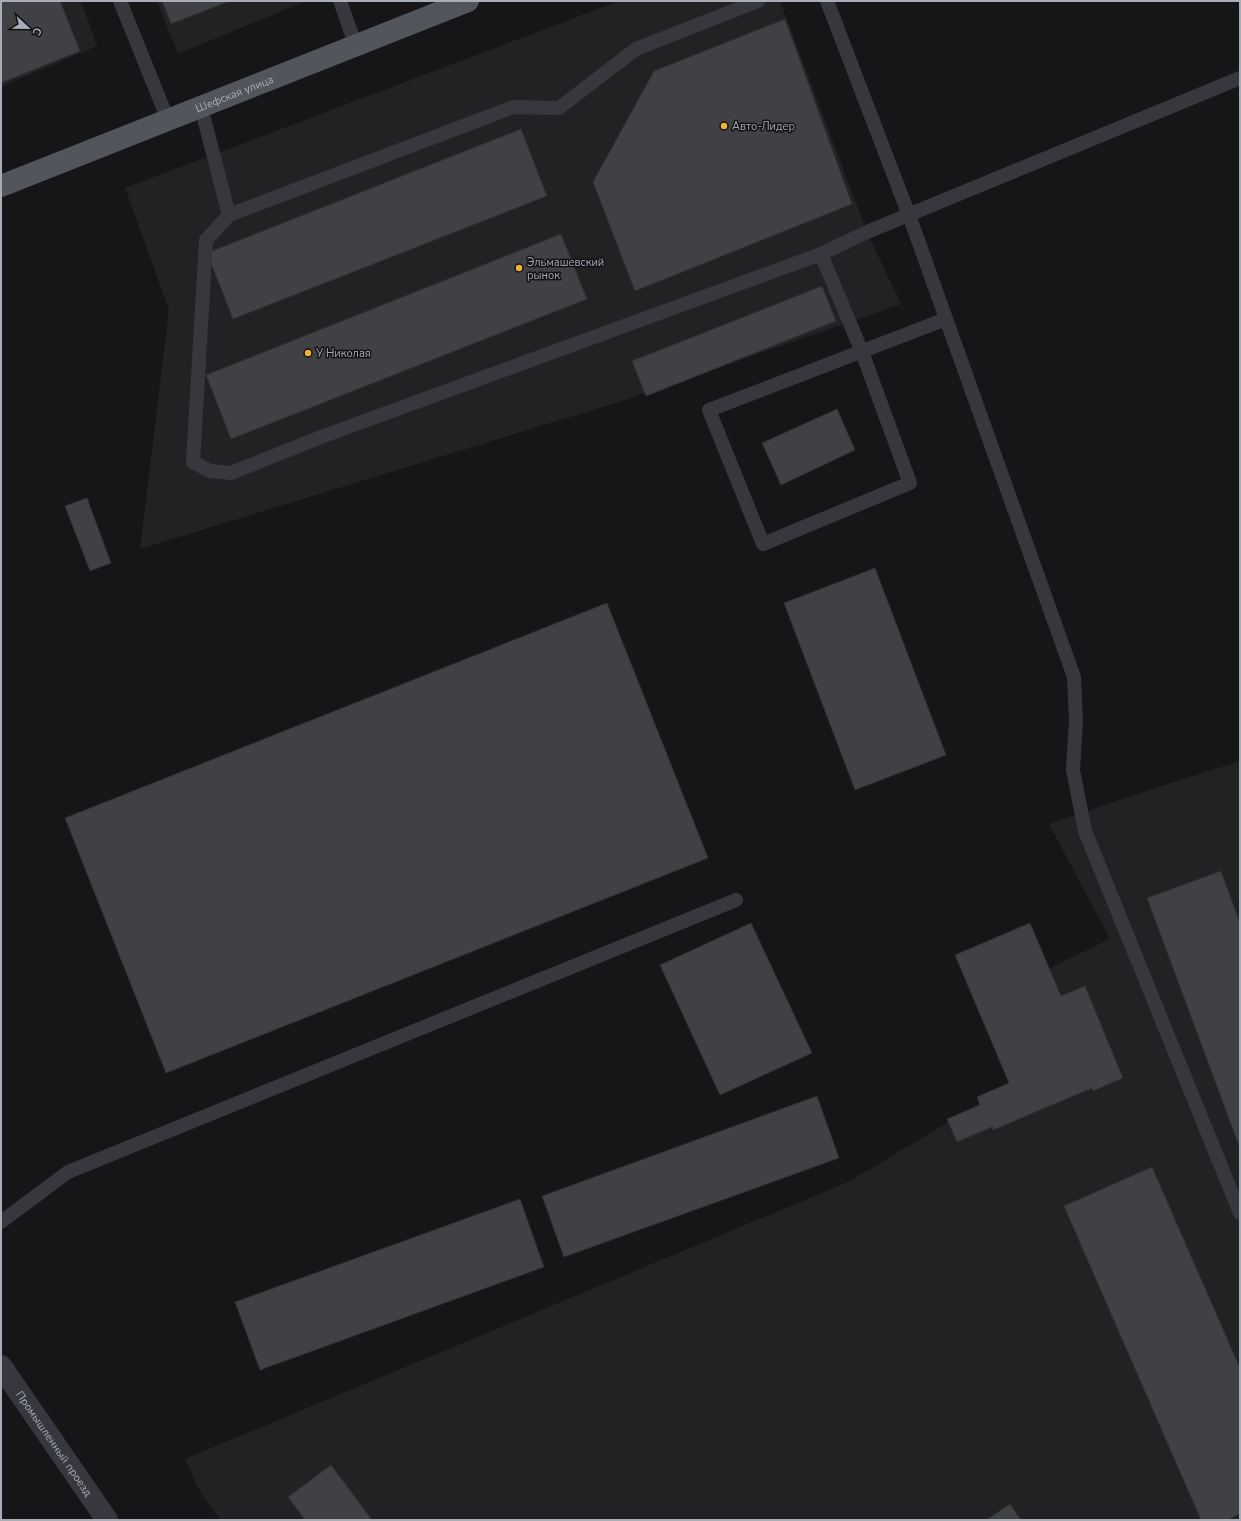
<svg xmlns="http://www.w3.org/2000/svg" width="1241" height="1521" font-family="'Nunito Sans',sans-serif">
  <rect width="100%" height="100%" fill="#161618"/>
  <path fill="#222225" d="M1,1H81L97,46L1,87Z
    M157,1H306L178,54Z
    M619,1H780L867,232L901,304L629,399L140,549L169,310L125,188Z
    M1240,761V1520H221L201,1494L185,1459L848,1182L1015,1082L990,997L1110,939L1049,824L1146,791Z"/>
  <path fill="#404145" stroke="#303034" d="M1,1H60L80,51L1,83Z
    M162,1H230L171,24Z
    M785,19L852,204L635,291L593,182L654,71Z
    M521,129L547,196L233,319L207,253Z
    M561,234L587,299L231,439L206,375Z
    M822,286L836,321L646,396L632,361Z
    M837,409L855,450L781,485L762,443Z
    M87,498L111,563L90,571L65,506Z
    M875,568L946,755L855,790L784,603Z
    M607,603L708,858L166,1073L65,818Z
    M1221,871L1240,923V1143H1238L1147,898Z
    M751,923L812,1053L720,1095L660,965Z
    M1030,923L1061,996L1085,986L1123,1078L1093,1091L1092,1088L993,1130L992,1127L957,1142L947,1119L980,1105L977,1097L1009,1083L955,955Z
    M817,1096L839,1158L564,1257L542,1196Z
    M1152,1167L1240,1368V1514L1227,1520H1201L1064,1206Z
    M520,1199L544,1267L260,1370L235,1302Z
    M331,1465L372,1520H305L288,1497Z
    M1010,1504L1021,1520H986Z"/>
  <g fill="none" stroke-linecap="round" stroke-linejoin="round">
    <path stroke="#37383d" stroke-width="14" d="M120,1L168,120
      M340,1L356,46
      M827,1L909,215L1074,677L1076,720L1073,770L1085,831L1240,1213
      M201,107L229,215L206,240L193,462L210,471L231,473L321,437L821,254L867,232L1240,78
      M229,215L513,107L559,108L636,49L758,1
      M821,254L862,352L910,483L763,544L709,410L946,319
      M1,1222L68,1172L736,900"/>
    <path stroke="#37383d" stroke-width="22" id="s1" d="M1,1366L107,1520"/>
    <path stroke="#53555c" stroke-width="22" id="s2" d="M1,186L468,1"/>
  </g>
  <g fill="#f2b134" stroke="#111113" stroke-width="1.5">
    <circle cx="724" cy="126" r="4"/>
    <circle cx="519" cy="268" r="4"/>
    <circle cx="308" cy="353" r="4"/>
  </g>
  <g text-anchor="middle" stroke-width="3" stroke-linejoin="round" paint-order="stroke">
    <g font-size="11" fill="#a8adb8" stroke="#111113">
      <text dy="4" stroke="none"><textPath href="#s2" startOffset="251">Шефская улица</textPath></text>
      <text dy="4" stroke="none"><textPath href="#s1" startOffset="94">Промышленный проезд</textPath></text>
    </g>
    <g font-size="11" fill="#a8adb8" stroke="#111113" text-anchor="start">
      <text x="732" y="130">Авто-Лидер</text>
      <text x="527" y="266">Эльмашевский<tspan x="527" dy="13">рынок</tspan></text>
      <text x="316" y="357">У Николая</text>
    </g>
  </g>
  <rect width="1241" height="1521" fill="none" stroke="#a8adb8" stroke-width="4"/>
  <g transform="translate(28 28) rotate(112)" stroke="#111113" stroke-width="3" paint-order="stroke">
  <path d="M0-3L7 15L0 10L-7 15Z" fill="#a8adb8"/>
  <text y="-6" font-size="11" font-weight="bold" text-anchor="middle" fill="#a8adb8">С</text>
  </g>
</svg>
